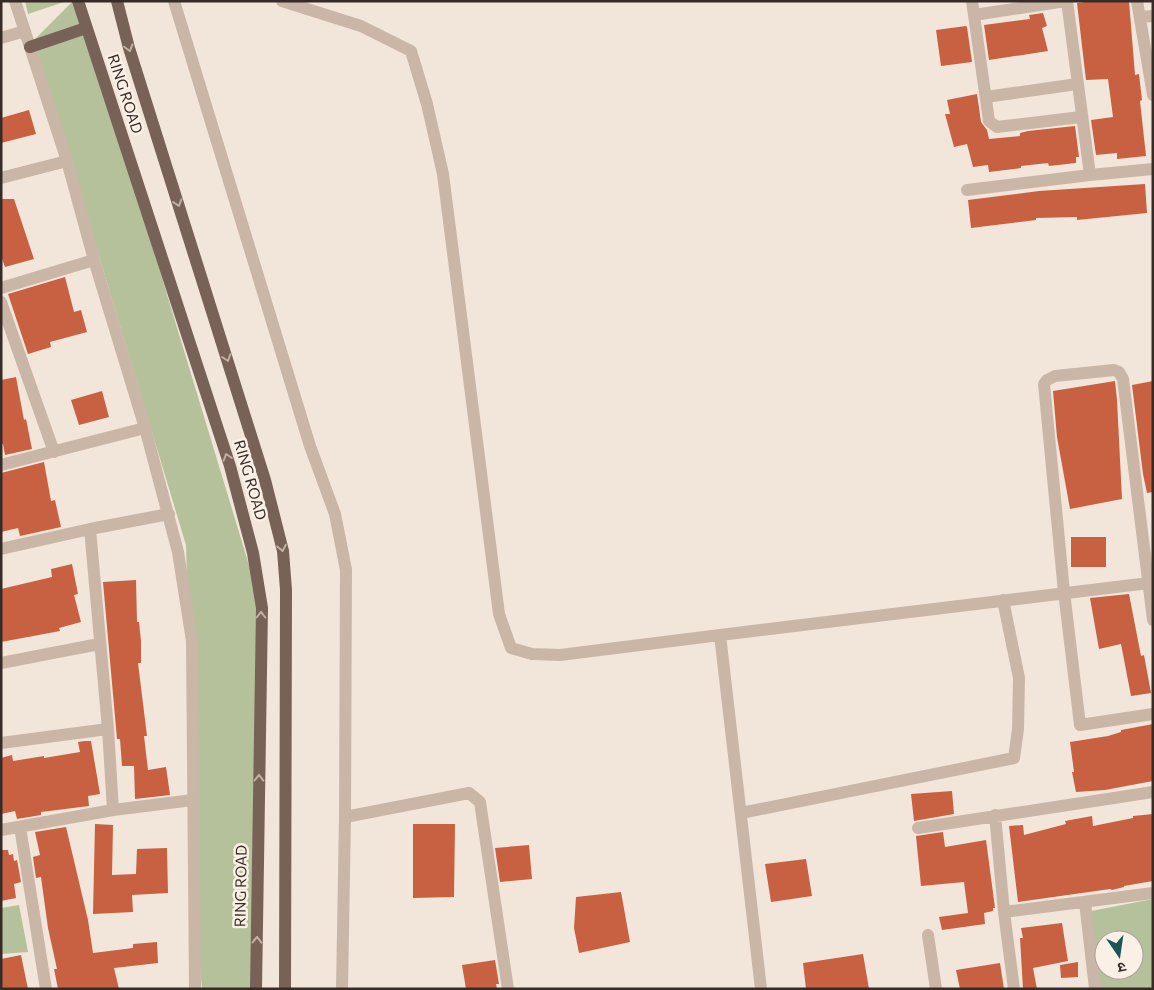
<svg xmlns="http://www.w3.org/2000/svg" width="1154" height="990" font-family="Commissioner,'Noto Sans Devanagari',sans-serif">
  <rect width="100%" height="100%" fill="#f2e6da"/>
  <path fill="#b5c19a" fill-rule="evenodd" d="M25,1H67L28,14Z
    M73,1H78L262,608L261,989H202L198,947L186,545L34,40Z
    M1153,899V989H1093L1081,913ZM1104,940H1134V970H1104Z
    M19,905L28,952L1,954V908Z"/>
  <path fill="#c86042" d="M1093,1H1129L1135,75L1139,74L1142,100L1140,101L1146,156L1117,159V153L1096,155L1091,120L1113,117L1108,79L1086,80L1077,3Z
    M1043,13L1047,26L1042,28L1048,51L989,60L984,25L1030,19L1029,15Z
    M966,26L967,27L972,62L941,66L936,30Z
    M977,94L981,122L987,130L989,139L1020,136V133L1028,131L1075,126L1079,157H1076V163L1049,166L1048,163L1021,166V168L989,172L988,165L973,167L967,144L954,147L945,114H950L947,100Z
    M29,110L36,134L1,143V118Z
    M1145,184L1147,213L1077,220V217L1036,218V220L971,228L968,200L1039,191Z
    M1,199H14L34,259L5,267L1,256Z
    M65,277L74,312L81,310L87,332L50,342L51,347L28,354L8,294Z
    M16,377L24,420L26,419L32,449L5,455L3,444H1V380Z
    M1115,381L1117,400L1122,499L1070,509L1057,437L1053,391Z
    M1153,381V492L1147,493L1143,474L1132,385Z
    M102,391L109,417L79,425L71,400Z
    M44,462L51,501L55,500L61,527L20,536L18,528L1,532V473Z
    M1071,537H1106V567H1071Z
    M72,564L78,594L74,595L81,622L59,628L60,631L1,642V589L52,577L51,569Z
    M136,580L137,622H139L141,641V663H138L147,736H144L148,770L166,767L170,795L135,799L134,766H122L120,739H117L103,582Z
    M1129,594L1141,656L1144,655L1151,693L1131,696L1121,644L1099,649L1090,598Z
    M1153,724V781L1105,790L1076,792L1072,772H1074L1070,742L1108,736L1121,732V730Z
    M85,741H91L100,794L88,796L89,806L41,812V815L17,819L15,811L1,814V758L12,755L13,761L44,756V758L80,752L78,742Z
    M952,791L954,814L914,821L911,794Z
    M1153,814V881L1124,886V887L1112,890L1110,889L1018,902L1009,826L1023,825L1024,835L1066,824L1065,821L1092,816L1093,826L1133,818V816Z
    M95,824L113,825L112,875L136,874L137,849L167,848L168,893L132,895L133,912L93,914Z
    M413,824H455L454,897L413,898Z
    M66,827L88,920L93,953L133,948V944L157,942L158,963L114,968L119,989H58L54,969H57L48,928L41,877L36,878L33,857L40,855L35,832Z
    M943,832L945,847L986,840L995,908H993V911L984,913L985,924L942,930L939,917L968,913L964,882L921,886L916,836Z
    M529,845L532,879L500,882L495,848Z
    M1,850H8L9,855L13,854L14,861L17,860L21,882L14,884L16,898L1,901Z
    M806,859L812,896L771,902L765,864Z
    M621,892L630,942L579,953L574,928L576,897Z
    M1062,923L1068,961L1033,968L1037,989H1023L1020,938H1023L1021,928Z
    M863,954L869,989H806L803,963Z
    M21,955L28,989H1V959Z
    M495,960L499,984H496L497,989H466L462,965Z
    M1078,962V977L1061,978L1060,965Z
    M1000,963L1004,989H960L956,970Z"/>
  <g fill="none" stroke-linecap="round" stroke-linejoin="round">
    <path stroke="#cab6a6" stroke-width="12" d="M282,1L361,26L411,51L427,104L443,174L499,614L511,648L532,654L560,655L720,635
      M972,1L989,121L997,127L1081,117
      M1067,1L1090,175
      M1137,1L1153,95
      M974,15L1066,1
      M1140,17L1153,16
      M986,97L1077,84
      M1,178L67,161
      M967,190L1090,175L1153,169
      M1,288L94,260
      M1,302L54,452
      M1,465L145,428
      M90,529L108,729
      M1,549L90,529L169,514
      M1153,620L1123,379L1119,372L1114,370L1055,376L1047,380L1044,384L1064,592L1080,725L1153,714
      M1,663L99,644
      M1,743L108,729L113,810
      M741,813L1014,758L1018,729L1019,678L1003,600
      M995,815L1004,912L1014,989
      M345,817L469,793L480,802L508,989
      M20,827L46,989
      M918,828L1153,792
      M1,830L113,810L193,800
      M1085,902L1095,989
      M1004,912L1153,893
      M928,935L936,989
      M761,989L720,635L1149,583"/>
    <path stroke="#cab6a6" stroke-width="12" d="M15,1L67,161L94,260L145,428L178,552L192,641L195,989
      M174,1L310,446L335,514L346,570L345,817L342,989
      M1,38L25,31"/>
    <path stroke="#786258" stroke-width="12" d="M78,1L230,466L253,553L262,608L256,989
      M117,1L129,48L265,480L283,551L286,590L285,989
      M30,47L86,28"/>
  </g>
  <defs><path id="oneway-chevron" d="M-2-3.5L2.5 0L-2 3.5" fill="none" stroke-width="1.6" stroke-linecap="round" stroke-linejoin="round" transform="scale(1.25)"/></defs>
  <g stroke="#c0b0a6">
    <use href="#oneway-chevron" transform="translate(129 48) rotate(74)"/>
    <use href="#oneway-chevron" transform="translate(178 203) rotate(72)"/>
    <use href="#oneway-chevron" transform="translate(227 358) rotate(72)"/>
    <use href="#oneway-chevron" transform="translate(227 457) rotate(-108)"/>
    <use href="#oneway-chevron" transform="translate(282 548) rotate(79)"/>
    <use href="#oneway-chevron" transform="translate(261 615) rotate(-90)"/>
    <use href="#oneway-chevron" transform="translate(259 778) rotate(-89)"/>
    <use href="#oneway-chevron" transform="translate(257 940) rotate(-89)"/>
  </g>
  <g text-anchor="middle" stroke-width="5" stroke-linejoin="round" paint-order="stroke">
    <g font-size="15" fill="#362b27" stroke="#faf0e6">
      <text transform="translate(125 94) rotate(72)" y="5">RING ROAD</text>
      <text transform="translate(250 480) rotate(74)" y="5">RING ROAD</text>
      <text transform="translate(241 886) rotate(-89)" y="5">RING ROAD</text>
    </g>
  </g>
  <rect width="1154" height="990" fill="none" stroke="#362b27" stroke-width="5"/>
  <g transform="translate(1119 955) rotate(167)"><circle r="24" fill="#faf0e6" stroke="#aca19a"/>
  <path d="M0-4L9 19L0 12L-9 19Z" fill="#1c5558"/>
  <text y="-8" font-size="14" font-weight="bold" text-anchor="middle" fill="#362b27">उ</text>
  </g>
</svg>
